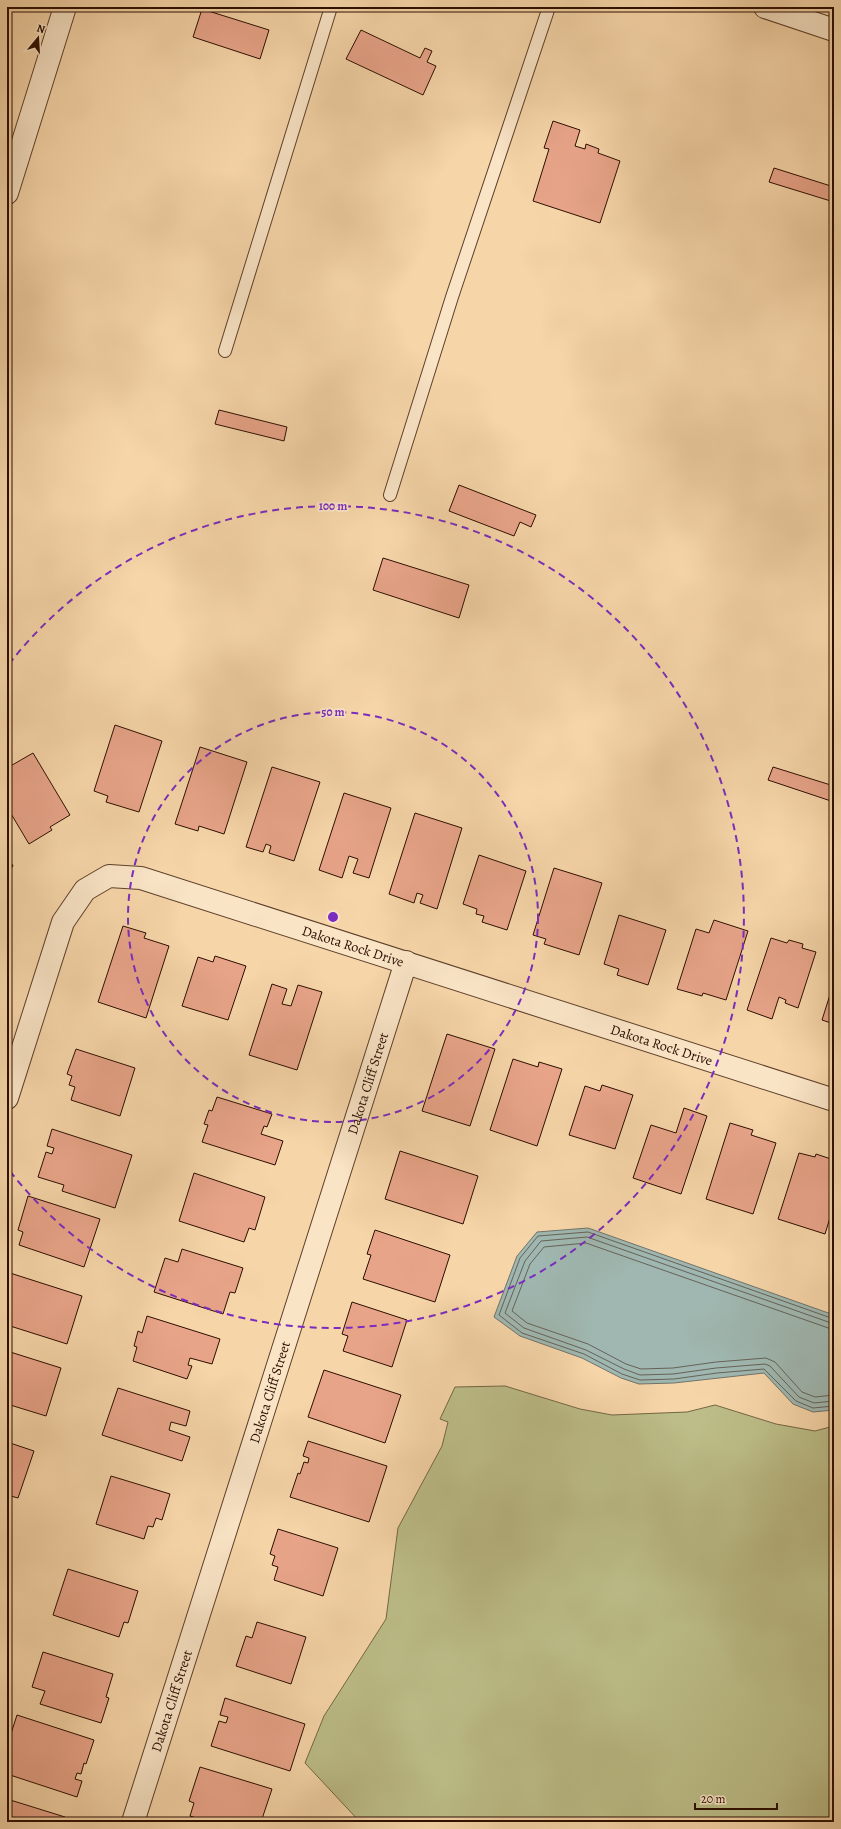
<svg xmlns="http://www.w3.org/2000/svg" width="841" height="1829" font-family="Alegreya,serif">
  <rect width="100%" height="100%" fill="#f6d5a8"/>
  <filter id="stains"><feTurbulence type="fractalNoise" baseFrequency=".005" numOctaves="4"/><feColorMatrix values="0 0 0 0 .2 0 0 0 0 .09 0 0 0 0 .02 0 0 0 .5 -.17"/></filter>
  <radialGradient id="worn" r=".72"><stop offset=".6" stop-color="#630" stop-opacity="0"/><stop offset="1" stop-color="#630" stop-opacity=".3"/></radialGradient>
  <path fill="#bcbd88" stroke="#746644" d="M505,1386L580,1409L612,1415L687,1412L715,1405L776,1424L815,1431L834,1426V1822H360L305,1763L324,1716L386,1619L398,1528L442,1446L448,1422L440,1419L455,1387Z"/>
  <path fill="#9fb7b0" stroke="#71736a" d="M588,1228L834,1315V1410L813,1412L793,1404L764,1373L674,1383L639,1384L621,1378L582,1358L520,1336L494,1317L517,1256L537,1232Z"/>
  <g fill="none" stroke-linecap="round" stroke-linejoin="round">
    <path stroke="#666258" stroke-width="1" d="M834,1319L588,1232L538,1236L520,1258L499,1315L522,1333L584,1354L622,1374L640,1380L674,1379L717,1373L764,1369L796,1401L813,1408L834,1406
      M834,1324L587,1237L541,1241L525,1261L505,1313L524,1328L586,1350L624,1369L640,1375L673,1374L716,1368L765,1364L770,1366L799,1397L814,1403L834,1401
      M834,1330L586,1243L544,1247L530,1264L512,1311L527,1323L588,1344L626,1364L641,1369L673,1368L716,1362L766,1358L775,1362L802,1392L815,1397L834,1395"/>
  </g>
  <path fill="#e8a489" stroke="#2c0e00" d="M202,9L269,30L260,59L193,37Z
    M361,30L420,58L425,48L432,51L427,62L436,66L423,95L346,59Z
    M553,121L580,130L575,146L585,149L586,144L599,149L598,153L620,161L600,223L533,201L549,149L544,148Z
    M774,168L834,187V202L769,182Z
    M219,410L287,427L284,441L215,424Z
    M459,485L536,515L531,527L520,522L514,536L449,511Z
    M383,558L469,585L459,618L373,590Z
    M115,725L162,741L139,812L106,802L108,796L94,791Z
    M200,747L247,762L224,834L199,826L198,831L175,824Z
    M33,753L70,815L50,827L52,830L29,844L7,807V785L9,783L7,780V768Z
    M272,767L320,782L294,861L269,853L271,846L266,844L263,852L246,847Z
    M773,767L834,786V802L768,780Z
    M344,793L391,808L369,878L353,873L358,859L349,856L342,878L319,870Z
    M415,813L462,828L437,909L420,903L423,895L417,893L414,903L389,894Z
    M479,855L526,871L507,930L482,922L484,916L476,914L477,909L463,904Z
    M7,863L13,865L7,879Z
    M554,868L602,883L579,955L544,944L546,939L533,935Z
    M619,915L666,930L648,985L617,975L619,969L604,964Z
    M714,920L748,931L726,1000L703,993L702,996L677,989L696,929L709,933Z
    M123,926L146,933L144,938L169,946L146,1018L98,1002Z
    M771,938L787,943L789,940L803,944L802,948L816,952L798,1008L785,1003L786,1000L779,997L772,1019L747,1010Z
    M215,956L246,966L228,1020L182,1006L198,957L213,962Z
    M834,982V1024L822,1020Z
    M272,984L287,989L282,1004L291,1006L298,985L322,992L297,1070L249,1055Z
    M447,1034L495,1049L470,1126L422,1111Z
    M76,1049L135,1068L120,1116L71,1100L75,1087L69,1085L72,1076L67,1074Z
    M513,1059L538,1067L539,1062L562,1069L537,1146L490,1130Z
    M602,1085L633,1095L615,1149L569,1135L585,1086L600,1091Z
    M217,1097L272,1114L267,1127L264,1126L261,1134L283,1141L275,1165L202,1142L208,1125L204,1124L209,1110L212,1111Z
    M684,1108L707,1116L681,1194L633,1178L651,1125L676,1133Z
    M730,1123L753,1130L751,1135L776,1143L753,1214L706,1199Z
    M52,1129L132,1155L115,1208L62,1191L64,1185L38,1177L46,1152L52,1154L54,1148L47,1146Z
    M400,1151L478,1176L463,1224L385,1199Z
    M799,1153L815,1157L816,1154L834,1160V1205L825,1234L778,1219Z
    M194,1173L265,1197L255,1230L249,1228L244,1242L179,1221Z
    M28,1196L100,1219L84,1267L19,1245L23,1232L18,1230Z
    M375,1230L450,1255L435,1302L363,1279L371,1255L367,1254Z
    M182,1249L243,1268L235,1293L230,1292L223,1314L154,1292L165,1258L178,1262Z
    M10,1273L82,1296L67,1344L7,1325V1284Z
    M352,1302L407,1320L392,1367L343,1351L348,1336L342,1334Z
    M147,1316L220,1339L212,1364L190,1358L188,1365L192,1366L187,1379L133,1361L137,1347L134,1346L138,1331L142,1333Z
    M7,1351L61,1368L46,1416L7,1404Z
    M324,1370L401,1395L385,1443L308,1417Z
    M118,1388L190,1411L186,1426L171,1422L169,1430L190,1437L182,1461L102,1435Z
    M308,1441L387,1466L369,1522L290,1497L298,1473L300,1474L304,1462L308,1463L309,1458L303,1456Z
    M7,1442L34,1451L18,1498L7,1495Z
    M111,1476L170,1494L162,1520L156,1518L153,1527L148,1526L144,1539L96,1524Z
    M278,1529L338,1548L323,1596L274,1580L278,1567L272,1565L275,1556L270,1554Z
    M68,1569L138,1591L128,1623L124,1622L119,1637L53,1615Z
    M257,1622L306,1637L291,1684L236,1666L246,1636L252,1638Z
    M43,1652L113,1674L106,1697L109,1698L101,1723L40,1704L45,1691L32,1687Z
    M225,1698L305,1724L290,1771L211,1746L219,1721L226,1723L228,1717L220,1715Z
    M17,1715L94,1740L86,1764L84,1763L81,1774L77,1773L75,1779L82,1781L77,1797L7,1774V1746Z
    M200,1767L272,1789L261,1822H209L190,1816L194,1803L189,1801Z
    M7,1799L65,1817L63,1822H7Z"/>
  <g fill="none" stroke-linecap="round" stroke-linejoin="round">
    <defs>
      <path id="service" d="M225,351L331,7
        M390,495L452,297L549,7"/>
      <g id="minor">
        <path d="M7,193L65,7"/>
        <path id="s1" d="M7,1098L63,922L85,890L109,876L141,878L834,1100"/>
        <path id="s2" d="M133,1822L406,962"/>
      </g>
      <path id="tertiary" d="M765,7L834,30"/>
    </defs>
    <use href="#service" stroke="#5e402a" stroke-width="14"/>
    <use href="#minor" stroke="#5e402a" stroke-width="24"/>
    <use href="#tertiary" stroke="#5e402a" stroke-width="24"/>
    <use href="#service" stroke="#f9e4c6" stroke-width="12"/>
    <use href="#minor" stroke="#f9e4c6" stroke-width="22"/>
    <use href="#tertiary" stroke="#f9e4c6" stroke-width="22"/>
  </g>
  <g fill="none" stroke="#7b2cbf" stroke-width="2" stroke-dasharray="7 5">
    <circle cx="333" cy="917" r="205"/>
    <path d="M9 664A411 411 0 1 1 9 1170"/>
  </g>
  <g text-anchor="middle" stroke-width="3.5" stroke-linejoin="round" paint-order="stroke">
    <g font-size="14" fill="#2c0e00" stroke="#f9e4c6">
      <text dy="5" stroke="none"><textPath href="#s1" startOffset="506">Dakota Rock Drive</textPath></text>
      <text dy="5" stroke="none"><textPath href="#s1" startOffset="830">Dakota Rock Drive</textPath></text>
      <text dy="5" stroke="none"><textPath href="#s2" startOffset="775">Dakota Cliff Street</textPath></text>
      <text dy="5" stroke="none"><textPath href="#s2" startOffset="451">Dakota Cliff Street</textPath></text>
      <text dy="5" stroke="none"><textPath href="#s2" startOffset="127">Dakota Cliff Street</textPath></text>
    </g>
  </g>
  <circle cx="333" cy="917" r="6" fill="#7b2cbf" stroke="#f9e4c6" stroke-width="2"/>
  <g font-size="12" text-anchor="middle" font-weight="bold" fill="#7b2cbf" stroke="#f9e4c6" stroke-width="3.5" stroke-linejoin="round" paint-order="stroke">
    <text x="333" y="510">100 m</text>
    <text x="333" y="716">50 m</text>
  </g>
  <rect width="841" height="1829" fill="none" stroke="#f6d5a8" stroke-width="24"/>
  <rect x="8" y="8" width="825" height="1813" fill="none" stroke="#2c0e00" stroke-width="2"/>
  <rect x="12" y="12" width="817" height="1805" fill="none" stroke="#2c0e00"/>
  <g transform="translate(38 38) rotate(18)" stroke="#f9e4c6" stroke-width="3" paint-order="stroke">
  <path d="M0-3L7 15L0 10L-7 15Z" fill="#2c0e00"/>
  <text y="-6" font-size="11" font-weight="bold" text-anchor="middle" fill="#2c0e00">N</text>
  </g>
  <path d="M695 1803v6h82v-6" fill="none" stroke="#2c0e00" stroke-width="2"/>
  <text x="701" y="1803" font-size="12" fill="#2c0e00" stroke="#f9e4c6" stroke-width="3" paint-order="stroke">20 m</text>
  <rect width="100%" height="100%" filter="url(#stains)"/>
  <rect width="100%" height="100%" fill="url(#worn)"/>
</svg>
